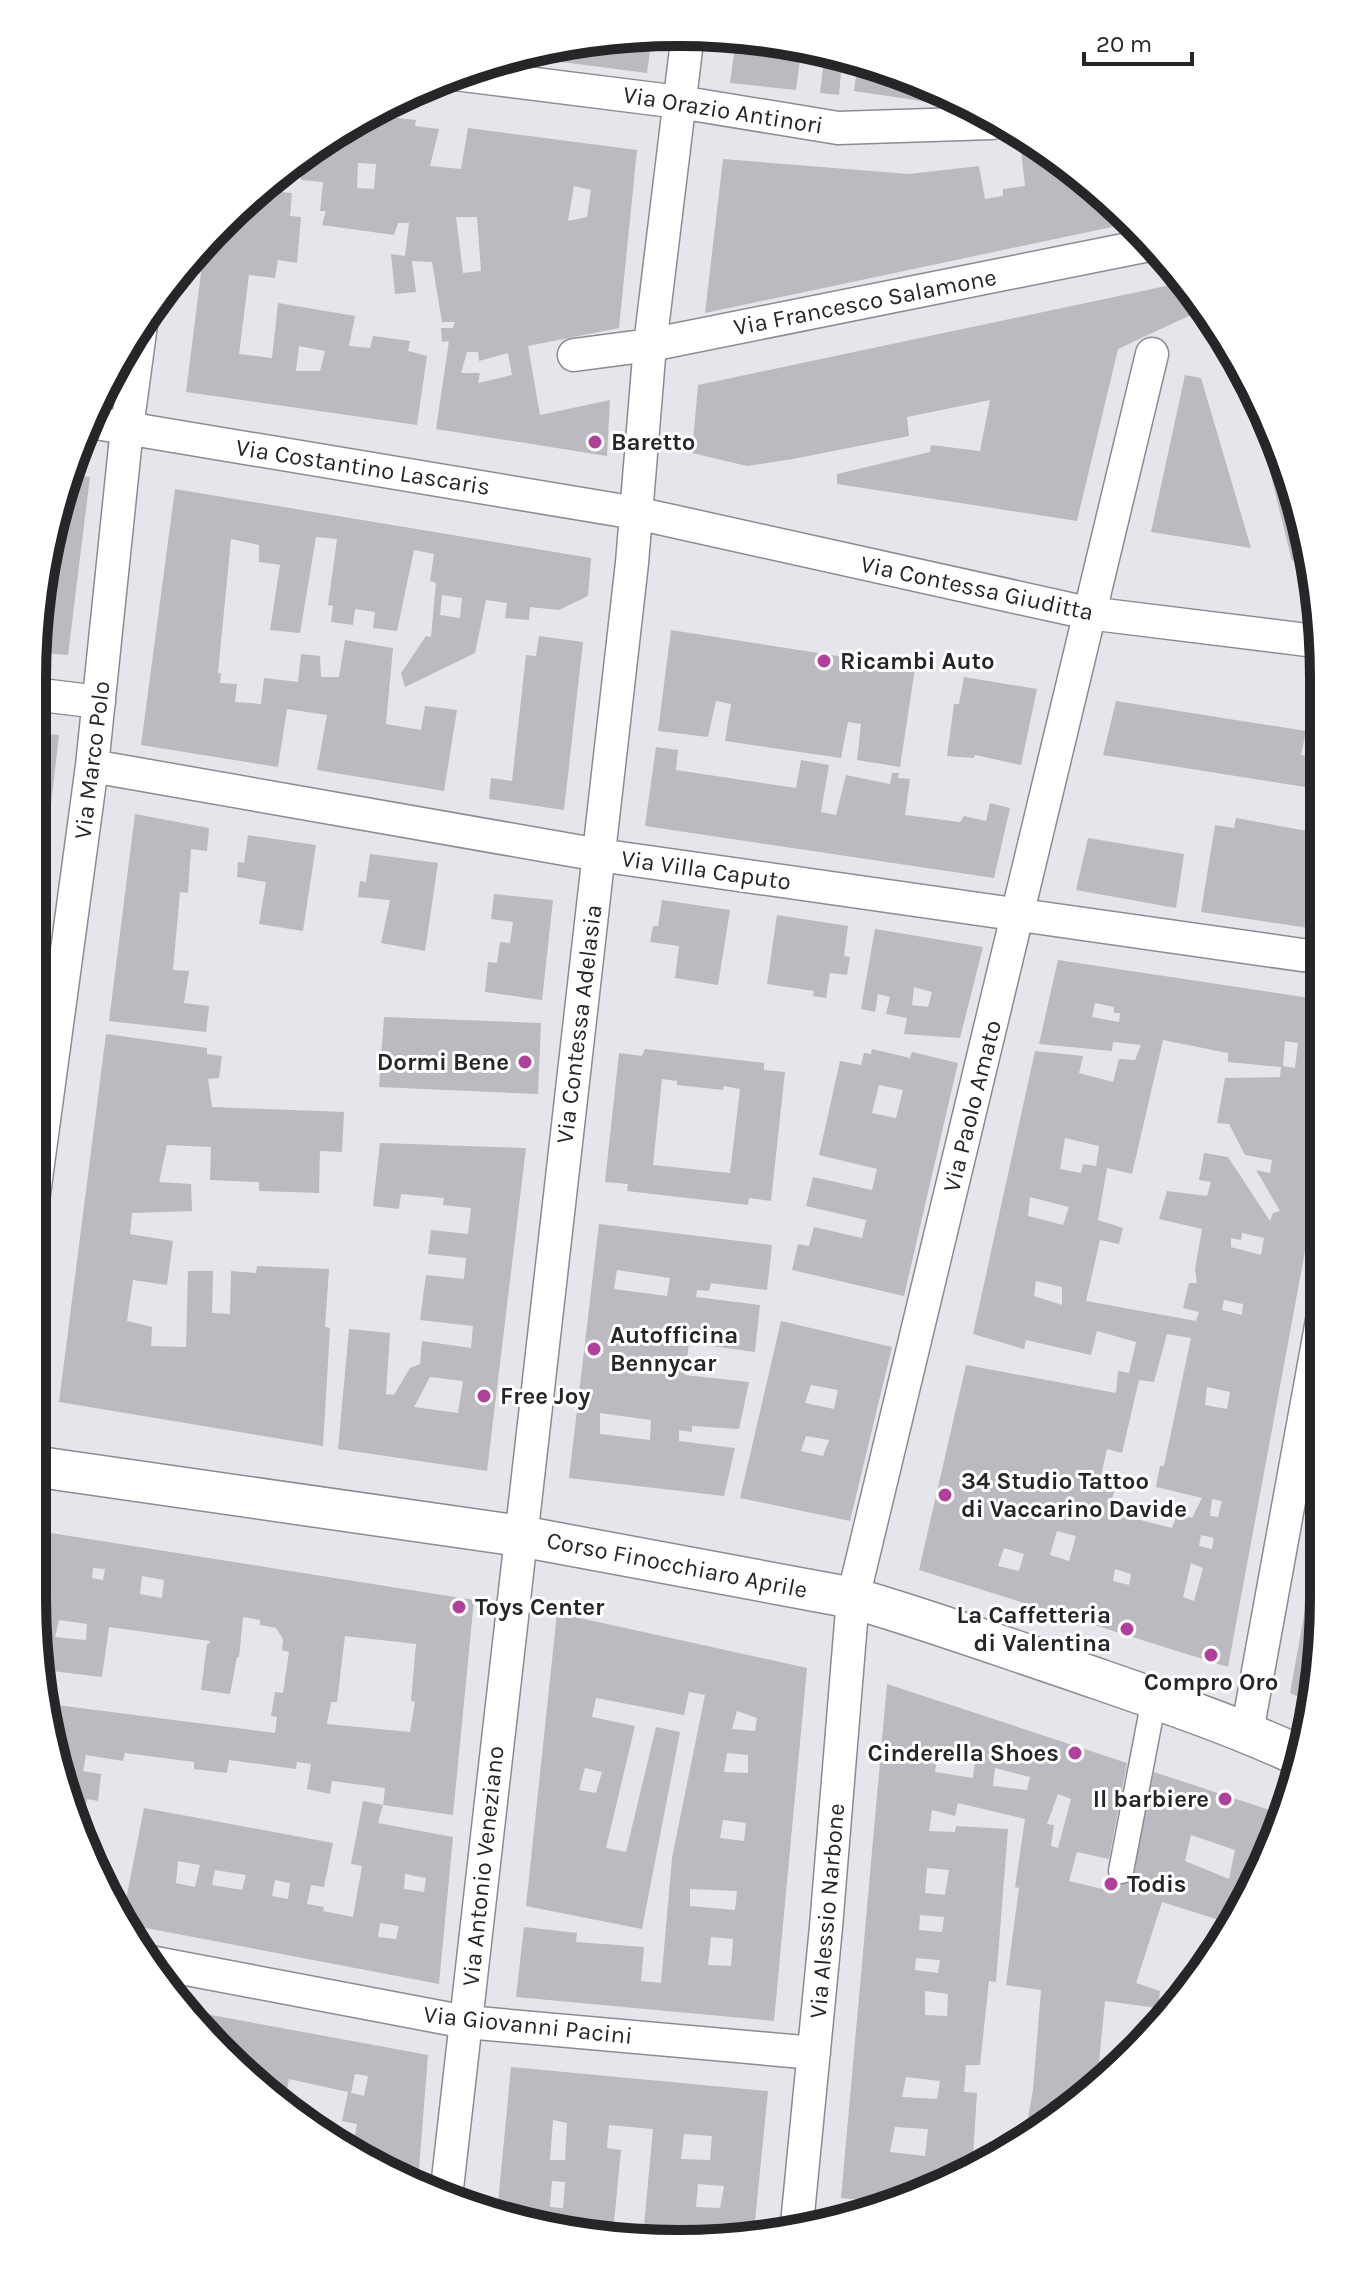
<svg xmlns="http://www.w3.org/2000/svg" width="1356" height="2276" font-family="Karla,sans-serif">
  <rect width="100%" height="100%" fill="#e5e5ec"/>
  <path fill="#babac0" fill-rule="evenodd" d="M652,35L647,73L515,56L552,44Z
    M736,38L802,44L796,90L730,83Z
    M824,60L842,62L839,95L820,93Z
    M858,61L926,81L976,109L854,91Z
    M368,115L416,120L415,126L439,129L430,166L461,169L468,128L637,150L619,328L528,346L540,415L610,400L607,456L436,429L449,341L442,342L441,328H453L455,322H442L432,262L412,261L416,292L395,294L391,254L405,256L409,223H398L394,235L322,225L326,211H320L323,182L301,180L302,155L319,141ZM358,163L376,164L374,189L357,188ZM574,186L591,190L587,217L568,221ZM456,217H477L481,271L463,273ZM467,352H478L479,361L508,353L512,375L478,383L480,373H461Z
    M1019,131L1037,141L1131,223L705,313L723,159L909,174L979,166L985,199L1003,196V189L1025,186Z
    M263,187L262,190L292,193L290,216L301,217L297,263L278,260L275,278L249,275L239,354L272,358L278,303L355,316L349,346L370,348L373,336L410,341L408,351L427,356L417,425L186,392L205,241L222,221ZM299,346L325,351L320,371H296Z
    M1185,282L1213,321L1197,326L1193,314L1118,349L1077,521L837,484V474L930,452L931,445L980,451L990,400L907,417L909,436L793,459L747,466L692,453L698,385Z
    M1217,328L1238,355L1302,510L1309,555L1292,561L1269,468Z
    M1185,375L1201,378L1251,548L1151,532Z
    M66,473L90,477L68,655L33,652V635Z
    M175,489L591,558L588,596L559,610L530,607L529,620L505,618L507,603L486,600L475,653L405,687L401,673L426,636L431,637L436,583L430,581L434,554L414,550L397,631L373,628L375,612L355,609L353,625L331,622L333,606L328,605L337,539L316,537L300,633L270,630L280,565L259,562V545L231,539L218,673H221L220,683L237,684L235,702L261,704L264,678L298,682L301,654L320,656L321,677H339L345,640L393,648L386,724L421,730L425,706L457,710L444,791L317,770L327,715L287,709L278,767L141,745ZM442,595L462,598L460,618L440,615Z
    M671,630L915,668L900,767L857,760L861,724L848,722L841,758L725,741L731,704L716,701L708,737L658,731Z
    M539,636L583,642L564,810L489,799L491,778L512,781L526,655L536,656Z
    M964,677L1037,689L1021,765L975,755L974,758L947,756L954,704H959Z
    M1116,701L1306,731L1301,755L1323,758L1318,789L1103,755Z
    M33,732L59,735L45,856L33,855Z
    M656,747L678,750L676,770L796,788L801,760L829,765L821,812L836,815L846,775L890,784L892,773H899L898,778L910,779L905,815L960,822L964,816L986,821L990,803L1010,808L994,878L645,826Z
    M135,814L209,828L207,851L191,849L188,893L180,892L173,970L189,971L184,1003L209,1006L206,1032L109,1021Z
    M1236,818L1323,834V930L1201,912L1215,825L1234,828Z
    M248,835L316,845L303,931L259,924L266,882L237,877L238,862L244,863Z
    M1088,838L1184,854L1176,908L1076,890Z
    M370,854L438,863L425,951L381,943L390,900L358,897L360,881L366,882Z
    M33,872L43,874L35,939H33Z
    M494,894L553,900L542,1000L485,992L488,962L497,963L500,942L510,943L513,922L491,919Z
    M662,900L730,910L718,985L675,978L679,946L650,942L653,926H658Z
    M777,915L848,926L844,956L850,957L847,975L830,973L826,998L813,996L814,991L767,984Z
    M875,929L983,947L960,1038L904,1034L907,1018L886,1014L890,997L878,994L875,1012L861,1009ZM914,987L932,992L928,1007L912,1005Z
    M1058,960L1323,1000V1154L1228,1667L919,1570L966,1365L1116,1393L1118,1371L1129,1373L1136,1342L1097,1331L1091,1355L1026,1340L1024,1349L973,1334L1035,1051L1083,1056L1079,1073L1113,1082L1119,1059L1135,1060L1141,1045L1113,1042L1112,1051L1039,1044ZM1095,1003L1114,1007V1013H1120L1119,1022L1092,1017ZM1163,1040L1228,1053V1062L1281,1067L1280,1077L1225,1078L1217,1123L1229,1124L1245,1155L1272,1160L1270,1173L1256,1170L1280,1211L1273,1213L1270,1221L1228,1157L1204,1153L1199,1180L1211,1182L1207,1196L1167,1191L1159,1219L1202,1229L1195,1269L1197,1283H1189L1183,1308L1199,1312L1196,1321L1086,1301L1100,1240L1119,1244L1123,1228L1098,1220L1107,1168L1132,1174ZM1285,1041L1298,1043L1295,1068L1283,1066ZM1065,1138L1099,1146L1096,1166L1083,1164L1081,1173L1060,1169ZM1030,1197L1069,1207L1063,1225L1028,1216ZM1242,1233L1264,1238L1261,1255L1231,1247V1238L1241,1240ZM1036,1281L1062,1287V1305L1034,1296ZM1224,1300L1243,1304L1242,1315L1222,1310ZM1167,1334L1191,1338L1164,1466H1160L1156,1487L1202,1498L1192,1518L1177,1514L1172,1528L1109,1512L1116,1483L1100,1480L1107,1449L1122,1453L1139,1380L1154,1382ZM1207,1387L1230,1392L1227,1409L1205,1405ZM1212,1499L1222,1501L1218,1517L1210,1516ZM1057,1531L1076,1536L1069,1561L1050,1555ZM1201,1535L1214,1538L1212,1549L1199,1546ZM1004,1548L1024,1554L1019,1571L998,1566ZM1191,1563L1203,1568L1194,1601L1183,1597ZM1115,1569L1131,1574L1129,1585L1113,1581Z
    M384,1017L541,1023L538,1094L379,1087Z
    M106,1034L207,1048V1054L222,1056L219,1078L208,1079L212,1107L344,1112L342,1152L320,1151L319,1193L259,1191V1182L210,1180L211,1147L167,1145L159,1182L191,1184L192,1211L132,1213L130,1234L173,1241L167,1285L133,1280L127,1321L152,1327L151,1346L186,1347L188,1271H213L212,1313L230,1314L231,1271L256,1273L257,1266L329,1269L325,1327L330,1328L323,1446L59,1402Z
    M645,1049L764,1063V1070L785,1072L771,1201L749,1198L748,1205L627,1191L628,1184L605,1182L619,1053L642,1056ZM662,1079L677,1081V1085L723,1090L724,1086L740,1089L730,1173L653,1165Z
    M872,1049L910,1058L912,1052L958,1063L904,1296L792,1270L798,1244L809,1246L814,1227L862,1238L866,1220L806,1206L813,1177L872,1190L877,1169L819,1155L840,1061L861,1065L864,1053L871,1054ZM879,1085L903,1090L896,1118L872,1113Z
    M380,1143L526,1148L487,1471L338,1449L349,1329L390,1333L386,1394L394,1395L410,1368L420,1364L422,1341L471,1348L473,1326L420,1320L426,1275L464,1279L466,1258L428,1254L431,1230L468,1234L471,1208L443,1205L444,1198L401,1194L399,1209L373,1206ZM430,1377L463,1381L458,1413L414,1407Z
    M599,1224L772,1245L767,1290L711,1283L709,1291L697,1290L696,1297L760,1305L755,1352L689,1343L685,1375L749,1382L739,1429L692,1426V1432L679,1430V1441L735,1448L724,1496L569,1478ZM617,1270L670,1278L667,1296L614,1289ZM600,1413L651,1420L650,1440L600,1434Z
    M781,1321L892,1347L850,1521L740,1498ZM811,1385L838,1390L834,1409L805,1403ZM806,1436L829,1440L823,1456L801,1451Z
    M32,1530L474,1600L453,1815L383,1805L385,1788L332,1781L330,1794L307,1789L311,1764L297,1762L296,1769L229,1760L227,1773L194,1769V1762L125,1753L123,1761L86,1755L83,1771L101,1774L98,1801L87,1799L83,1836L66,1805L49,1704L275,1733L277,1717L271,1716L275,1692L283,1693L289,1652L282,1650L283,1639L276,1628L260,1625V1620L243,1617L239,1657H237L230,1694L201,1690L207,1644H209L210,1641L109,1627L102,1677L44,1670L32,1598ZM93,1568L105,1569L103,1580L92,1578ZM142,1576L164,1580L162,1598L140,1594ZM59,1620L87,1624L86,1640L55,1637ZM345,1636L416,1644L411,1701L415,1702L410,1732L327,1724L331,1702H337Z
    M1315,1555L1323,1557V1641L1310,1702L1290,1693Z
    M557,1613L807,1668L774,2021L516,1997L524,1927L577,1933L576,1942L644,1947L641,1981L661,1983L672,1858L705,1695L689,1692L684,1715L596,1698L592,1717L635,1726L606,1848L626,1852L656,1727L680,1732L642,1929L526,1906ZM737,1711L757,1718L755,1731L732,1729ZM727,1753L748,1755V1773L724,1772ZM585,1768L602,1772L596,1793L579,1790ZM723,1820L746,1823L744,1841L720,1838ZM690,1889L737,1891L735,1910L690,1906ZM711,1937L733,1939L731,1966L708,1965Z
    M887,1684L1127,1763L1109,1859L1077,1852L1069,1881L1102,1889L1105,1878L1130,1882L1154,1772L1285,1815L1215,1957L1189,1985L1212,1937L1216,1919L1162,1902L1136,1983L1160,1991L1158,2008L1105,2001L1097,2083L1071,2111L1025,2135L1033,2090L1041,1990L1006,1985L1019,1888L1015,1887L1025,1819L958,1803L955,1816L932,1810L929,1831L955,1832L956,1826L1008,1829L996,1982L989,1981L980,2065H966L964,2092L977,2093L973,2156L983,2158L896,2204L841,2198ZM939,1747L976,1751L973,1778L935,1772ZM995,1768L1030,1777L1027,1790L993,1786ZM1058,1794L1071,1799L1058,1848L1051,1846L1054,1825L1047,1824ZM1191,1835L1235,1850L1229,1879L1185,1861ZM927,1868L949,1870L945,1895L925,1893ZM920,1915L944,1917L942,1932L919,1930ZM916,1958L940,1960L938,1973L915,1970ZM925,1991L948,1994L947,2016L925,2015ZM906,2077L940,2081L937,2099L902,2097ZM895,2127L928,2129L925,2156L890,2152Z
    M363,1801L383,1805L378,1823L453,1837L439,1984L130,1925L116,1899L126,1900L144,1808L333,1843L324,1887L311,1885L307,1904L324,1907L323,1911L353,1917L362,1866L351,1864ZM178,1861L200,1865L195,1887L176,1883ZM215,1870L246,1875L242,1890L212,1885ZM405,1874L426,1878L424,1892L404,1889ZM275,1880L290,1883L288,1899L272,1896ZM380,1923L399,1926L396,1939L378,1937Z
    M184,2010L428,2055L418,2182L353,2147L357,2124L342,2121L348,2092L289,2079L284,2105L278,2104L266,2092L269,2079L255,2076L254,2079ZM355,2074L368,2076L364,2096L351,2093Z
    M511,2067L768,2091L754,2231L694,2241L643,2237L653,2129L609,2125L607,2148L621,2150L613,2233L497,2214ZM553,2120L567,2123L565,2160H550ZM684,2134L712,2136L710,2160L681,2159ZM552,2181L565,2182L563,2208L550,2207ZM698,2184L724,2186L720,2208L696,2207Z"/>
  <g fill="none" stroke-linecap="round" stroke-linejoin="round">
    <defs>
      <path id="pedestrian" d="M1121,1871L1154,1699"/>
      <path id="minor" d="M455,74L679,102L838,128L992,123
        M574,355L650,345L1154,244
        M90,422L636,513L1088,613L1323,642
        M33,694L99,702
        M92,766L599,855L1323,958
        M33,969L64,973
        M33,1201L92,766L127,428L142,317
        M1247,1732L1323,1315
        M150,1962L466,2022L814,2053
        M446,2197L632,563L650,345L688,33
        M797,2224L826,1927L853,1598L1152,354"/>
      <path id="tertiary" d="M32,1466L520,1536L853,1598C929,1620 1003,1647 1078,1672C1153,1698 1228,1723 1300,1756"/>
    </defs>
    <use href="#pedestrian" stroke="#8b8b91" stroke-width="27"/>
    <use href="#minor" stroke="#8b8b91" stroke-width="35"/>
    <use href="#tertiary" stroke="#8b8b91" stroke-width="43"/>
    <use href="#pedestrian" stroke="#fff" stroke-width="24"/>
    <use href="#minor" stroke="#fff" stroke-width="32"/>
    <use href="#tertiary" stroke="#fff" stroke-width="40"/>
  </g>
  <g fill="#b1409b" stroke="#fff" stroke-width="3">
    <circle cx="595" cy="442" r="8"/>
    <circle cx="824" cy="661" r="8"/>
    <circle cx="525" cy="1062" r="8"/>
    <circle cx="594" cy="1349" r="8"/>
    <circle cx="484" cy="1396" r="8"/>
    <circle cx="945" cy="1495" r="8"/>
    <circle cx="459" cy="1607" r="8"/>
    <circle cx="1127" cy="1629" r="8"/>
    <circle cx="1211" cy="1655" r="8"/>
    <circle cx="1075" cy="1753" r="8"/>
    <circle cx="1225" cy="1799" r="8"/>
    <circle cx="1111" cy="1884" r="8"/>
  </g>
  <g text-anchor="middle" stroke-width="6" stroke-linejoin="round" paint-order="stroke">
    <g font-size="24" fill="#262628" stroke="#fff">
      <text transform="translate(723 110) rotate(9)" y="8">Via Orazio Antinori</text>
      <text transform="translate(865 302) rotate(-11)" y="8">Via Francesco Salamone</text>
      <text transform="translate(363 467) rotate(9)" y="8">Via Costantino Lascaris</text>
      <text transform="translate(977 588) rotate(12)" y="8">Via Contessa Giuditta</text>
      <text transform="translate(92 760) rotate(-83)" y="8">Via Marco Polo</text>
      <text transform="translate(706 870) rotate(8)" y="8">Via Villa Caputo</text>
      <text transform="translate(579 1024) rotate(-83)" y="8">Via Contessa Adelasia</text>
      <text transform="translate(972 1106) rotate(-76)" y="8">Via Paolo Amato</text>
      <text transform="translate(677 1565) rotate(11)" y="8">Corso Finocchiaro Aprile</text>
      <text transform="translate(483 1866) rotate(-84)" y="8">Via Antonio Veneziano</text>
      <text transform="translate(827 1911) rotate(-85)" y="8">Via Alessio Narbone</text>
      <text transform="translate(528 2025) rotate(6)" y="8">Via Giovanni Pacini</text>
    </g>
    <g font-size="24" font-weight="bold" fill="#262628" stroke="#fff" text-anchor="start">
      <text x="611" y="450">Baretto</text>
      <text x="840" y="669">Ricambi Auto</text>
      <text x="509" y="1070" text-anchor="end">Dormi Bene</text>
      <text x="610" y="1343">Autofficina<tspan x="610" dy="28">Bennycar</tspan></text>
      <text x="500" y="1404">Free Joy</text>
      <text x="961" y="1489">34 Studio Tattoo<tspan x="961" dy="28">di Vaccarino Davide</tspan></text>
      <text x="475" y="1615">Toys Center</text>
      <text x="1111" y="1623" text-anchor="end">La Caffetteria<tspan x="1111" dy="28">di Valentina</tspan></text>
      <text x="1211" y="1690" text-anchor="middle">Compro Oro</text>
      <text x="1059" y="1761" text-anchor="end">Cinderella Shoes</text>
      <text x="1209" y="1807" text-anchor="end">Il barbiere</text>
      <text x="1127" y="1892">Todis</text>
    </g>
  </g>
  <path d="M0 0H1356V2276H0ZM678 46H678A632 632 0 0 1 1310 678V1598A632 632 0 0 1 678 2230H678A632 632 0 0 1 46 1598V678A632 632 0 0 1 678 46Z" fill="#fff" fill-rule="evenodd"/>
  <path fill="none" stroke="#262628" stroke-width="10" d="M678 46H678A632 632 0 0 1 1310 678V1598A632 632 0 0 1 678 2230H678A632 632 0 0 1 46 1598V678A632 632 0 0 1 678 46Z"/>
  <path d="M1084 52v12h108v-12" fill="none" stroke="#262628" stroke-width="4"/>
  <text x="1096" y="52" font-size="24" fill="#262628" stroke="#ffffff" stroke-width="6" paint-order="stroke">20 m</text>
</svg>
